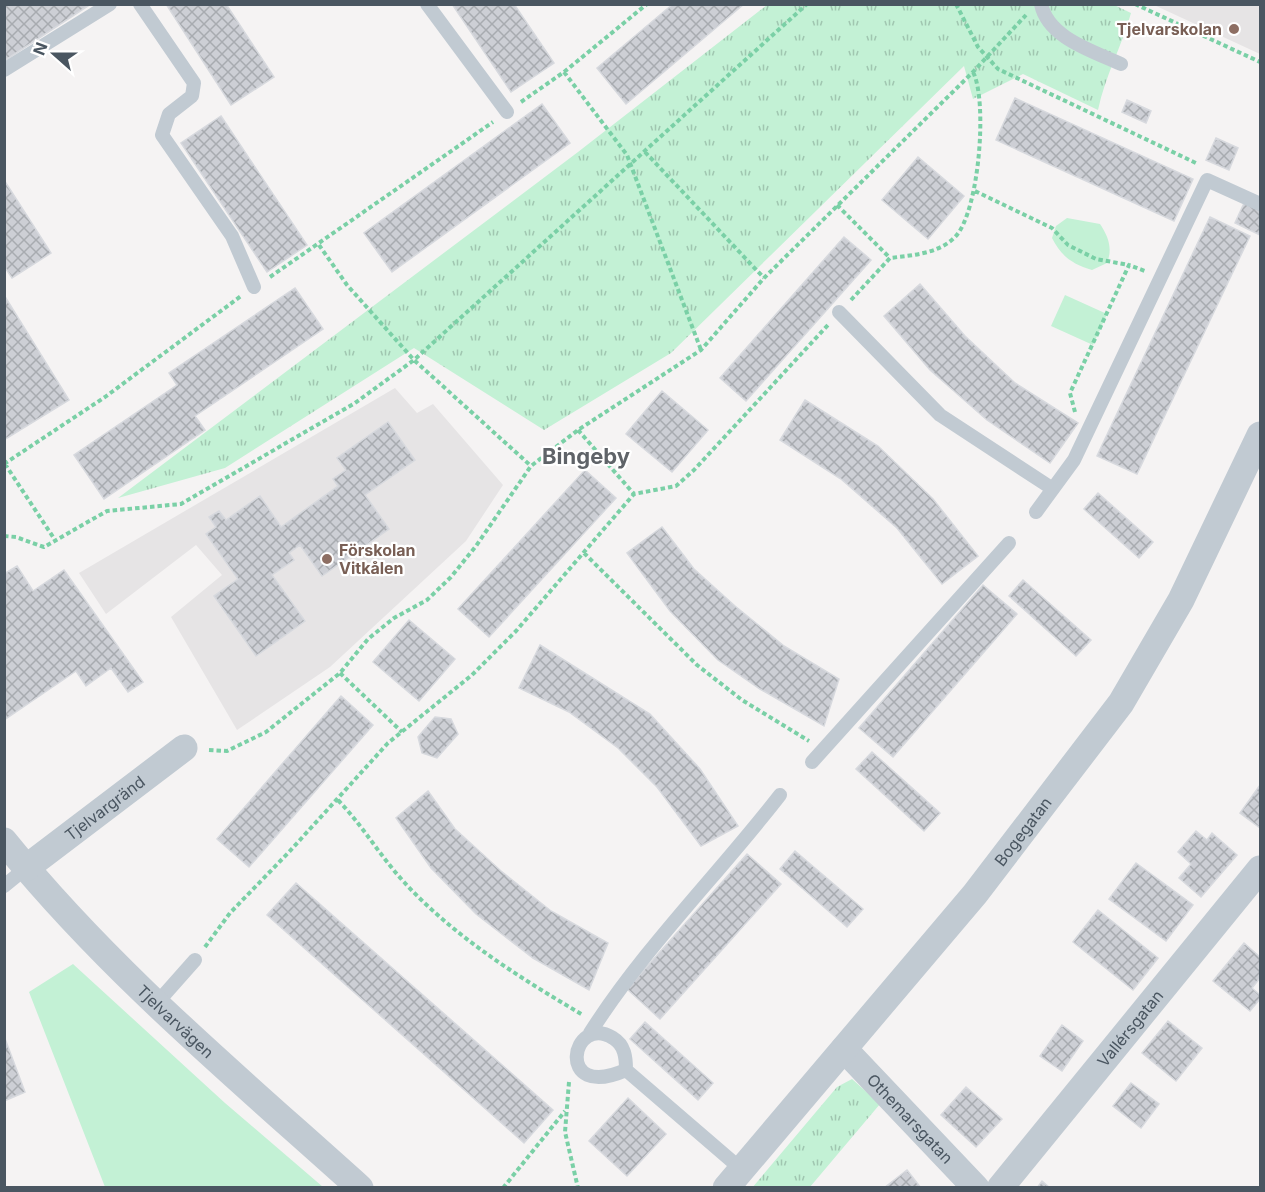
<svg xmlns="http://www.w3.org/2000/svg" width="1265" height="1192" font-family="Inter,sans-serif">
  <defs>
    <pattern id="grass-tufts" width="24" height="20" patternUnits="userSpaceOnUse" patternTransform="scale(1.5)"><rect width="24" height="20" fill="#c3f1d5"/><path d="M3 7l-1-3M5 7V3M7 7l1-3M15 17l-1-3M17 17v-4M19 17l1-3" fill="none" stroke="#a0c6b0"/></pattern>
    <pattern id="building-cross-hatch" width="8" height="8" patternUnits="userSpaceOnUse" patternTransform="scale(1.5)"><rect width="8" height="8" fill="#cdcfd5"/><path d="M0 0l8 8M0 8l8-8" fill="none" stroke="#a8abb0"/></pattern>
  </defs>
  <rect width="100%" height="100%" fill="#f5f3f3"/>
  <path fill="#e6e4e5" d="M1154,5H1260V54Z
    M395,388L417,413L433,404L503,485L466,541L330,667L237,730L171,617L222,575L196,545L106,614L79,573Z"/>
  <path fill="url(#grass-tufts)" d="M1112,4L1131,13C1122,46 1105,76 1098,110L1023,74L973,99L964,66L671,353L544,430L414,348L225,468L118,498L578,152L767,5Z
    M852,1079L880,1104L810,1187L752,1188L837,1087Z"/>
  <path fill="#c3f1d5" d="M1067,218L1100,224C1108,236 1113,248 1107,263L1092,270C1072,264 1061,256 1052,238L1056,226Z
    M1065,295L1107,314L1093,345L1051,326Z
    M73,964L225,1103L323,1187H105L29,992Z"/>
  <path fill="url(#building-cross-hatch)" stroke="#d7d9de" stroke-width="1.5" d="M4,4H91L4,61Z
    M166,4H226L274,77L231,105Z
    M452,4H514L554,63L511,92Z
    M673,4H744L626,104L597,68Z
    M1015,98L1193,179L1174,221L996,140Z
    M1127,100L1151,111L1146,123L1122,112Z
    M542,104L570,143L392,272L364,233Z
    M221,116L307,245L267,272L181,143Z
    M1216,138L1238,148L1229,170L1206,160Z
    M918,157L964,196L928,239L882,200Z
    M4,180L51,253L12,278L4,266Z
    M1245,201L1260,208V235L1235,223Z
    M1210,217L1250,236L1137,474L1097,456Z
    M844,237L871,260L746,401L720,378Z
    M920,284L965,336L1015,383L1078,423L1050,463L987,420L930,370L884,316Z
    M295,288L323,329L195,416L205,430L104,499L74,455L177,385L169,373Z
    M4,295L69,400L4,440Z
    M662,391L708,430L672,472L626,434Z
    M805,400L878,446L933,499L978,556L942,584L897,528L841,479L780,440Z
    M388,422L415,460L365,495L389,529L322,576L300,545L289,553L294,560L272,575L305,621L256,656L214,596L238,579L206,534L216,527L209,517L219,511L226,520L260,496L281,527L338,486L333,479L346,470L337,458Z
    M585,470L616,498L489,637L458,609Z
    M1098,493L1153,542L1139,558L1084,509Z
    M662,527L694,569L735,606L784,646L839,679L824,726L760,689L718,660L670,611L627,553Z
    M17,566L33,591L64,570L143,682L128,692L111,668L86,686L76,671L4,720V574Z
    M1023,580L1091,640L1076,656L1009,596Z
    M983,585L1017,614L893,757L859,728Z
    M409,620L455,659L419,701L373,662Z
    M540,645L650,714L700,769L738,826L701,846L657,787L618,748L569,712L519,688Z
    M341,696L373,725L249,867L217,839Z
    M435,717L451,719L458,734L437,758L422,753L418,737Z
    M872,752L940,813L924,831L856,769Z
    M1260,785V828L1240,813Z
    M428,791L455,829L501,871L551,911L608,943L589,990L533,958L476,914L431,868L396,818Z
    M1196,831L1207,840L1212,833L1237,855L1201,897L1179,878L1191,864L1178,852Z
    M795,851L863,909L847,927L780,869Z
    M747,854L781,884L660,1019L627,989Z
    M1136,863L1193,905L1166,941L1109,899Z
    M296,883L553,1110L524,1143L267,915Z
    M1098,910L1158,958L1133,990L1073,942Z
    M1244,943L1260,957V978L1252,988L1260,995V999L1250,1011L1213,981Z
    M1168,1021L1202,1048L1176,1081L1142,1053Z
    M645,1022L713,1083L698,1100L630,1039Z
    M1062,1025L1083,1041L1062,1071L1040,1056Z
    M4,1036L25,1092L4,1101Z
    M1131,1083L1159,1104L1141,1128L1113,1106Z
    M966,1087L1002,1119L976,1147L941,1115Z
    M628,1098L666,1134L627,1176L589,1141Z
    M907,1170L921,1188H884Z
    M1042,1181L1050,1188H1037Z"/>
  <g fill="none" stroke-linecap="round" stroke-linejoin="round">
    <path stroke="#7ad0a6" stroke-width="4" stroke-dasharray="4.5 3" stroke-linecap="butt" d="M956,4L978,47L998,69L1198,164
      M1135,4L1260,62
      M564,72L627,155L701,350
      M521,102L564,72L647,4
      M645,152L764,278
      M975,191L1052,228L1068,245L1096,259L1129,265
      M837,205L890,258
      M319,245L347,285L414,360L531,466
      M270,277L493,122
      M851,300L890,258C913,255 938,254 955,237C979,213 988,101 973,72
      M1075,412L1070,393L1129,265L1145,271
      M578,430L634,494
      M4,464L105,397L241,296
      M5,464L55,540
      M4,536L16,537L44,547L107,511L181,504L355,403L414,360L807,4
      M584,553L697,665L742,700L809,741
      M340,673L402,732
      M209,750L227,751L266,732L340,673L368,639L394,618L427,600L451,577L476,546L531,466L578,430L701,350L764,278L973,72L1026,15
      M338,800C363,826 380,856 404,882C453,936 520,978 583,1015
      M205,947L230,913L289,852L388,743L472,675L516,631L634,494L676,486L694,470L828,325
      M569,1082L565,1132L578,1188
      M503,1188L565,1111"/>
    <path stroke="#c1cad2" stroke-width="14" d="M140,4L194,83L192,96L169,114L162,135L232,236L254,287
      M427,4L507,112
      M1041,4C1048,38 1093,51 1121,64
      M4,70L110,4
      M839,312L940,415L1053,489
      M1036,512L1074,460L1207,180L1260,204
      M812,762L1009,543
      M4,886L26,868
      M156,1004L195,960
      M590,1033C644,948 718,875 780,795
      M626,1070C553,1102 572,1012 613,1038C625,1045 626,1058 626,1070L741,1169"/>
    <g stroke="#c1cad2" stroke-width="27">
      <path id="s1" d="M4,841C109,971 237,1077 360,1188"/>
      <path id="s2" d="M26,868L184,748"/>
      <path id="s3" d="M844,1049L976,1188"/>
      <path id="s4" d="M726,1188L975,894L1121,703L1181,600L1260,435"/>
      <path id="s5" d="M1000,1188L1260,869"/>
    </g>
  </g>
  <g fill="#8d6e63" stroke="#fff" stroke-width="2">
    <circle cx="1234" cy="29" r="6"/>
    <circle cx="327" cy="559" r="6"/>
  </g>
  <g text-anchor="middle" stroke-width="4.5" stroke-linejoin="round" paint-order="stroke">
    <g font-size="16" font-weight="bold" fill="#785e54" stroke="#fff" text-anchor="end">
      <text x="1222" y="35">Tjelvarskolan</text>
      <text x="339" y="556" text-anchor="start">Förskolan<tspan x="339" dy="18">Vitkålen</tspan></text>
    </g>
    <g font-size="16" fill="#4a5661" stroke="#fff">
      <text dy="6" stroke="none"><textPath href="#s2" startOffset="99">Tjelvargränd</textPath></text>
      <text dy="6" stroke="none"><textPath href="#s4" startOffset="464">Bogegatan</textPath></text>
      <text dy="6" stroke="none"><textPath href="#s1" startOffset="249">Tjelvarvägen</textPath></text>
      <text dy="6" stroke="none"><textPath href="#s5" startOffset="206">Vallérsgatan</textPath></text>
      <text dy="6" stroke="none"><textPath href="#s3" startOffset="96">Othemarsgatan</textPath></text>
    </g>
    <g font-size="22" font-weight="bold" fill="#5f6368" stroke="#fff">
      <text x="586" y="464">Bingeby</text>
    </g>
  </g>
  <rect width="1265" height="1192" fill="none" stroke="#4a5661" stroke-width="12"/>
  <g transform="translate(54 54) rotate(291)" stroke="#ffffff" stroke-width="4.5" paint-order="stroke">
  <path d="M0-4.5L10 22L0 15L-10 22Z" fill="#4a5661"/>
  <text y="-9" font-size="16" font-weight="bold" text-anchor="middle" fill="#4a5661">N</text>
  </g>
</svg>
